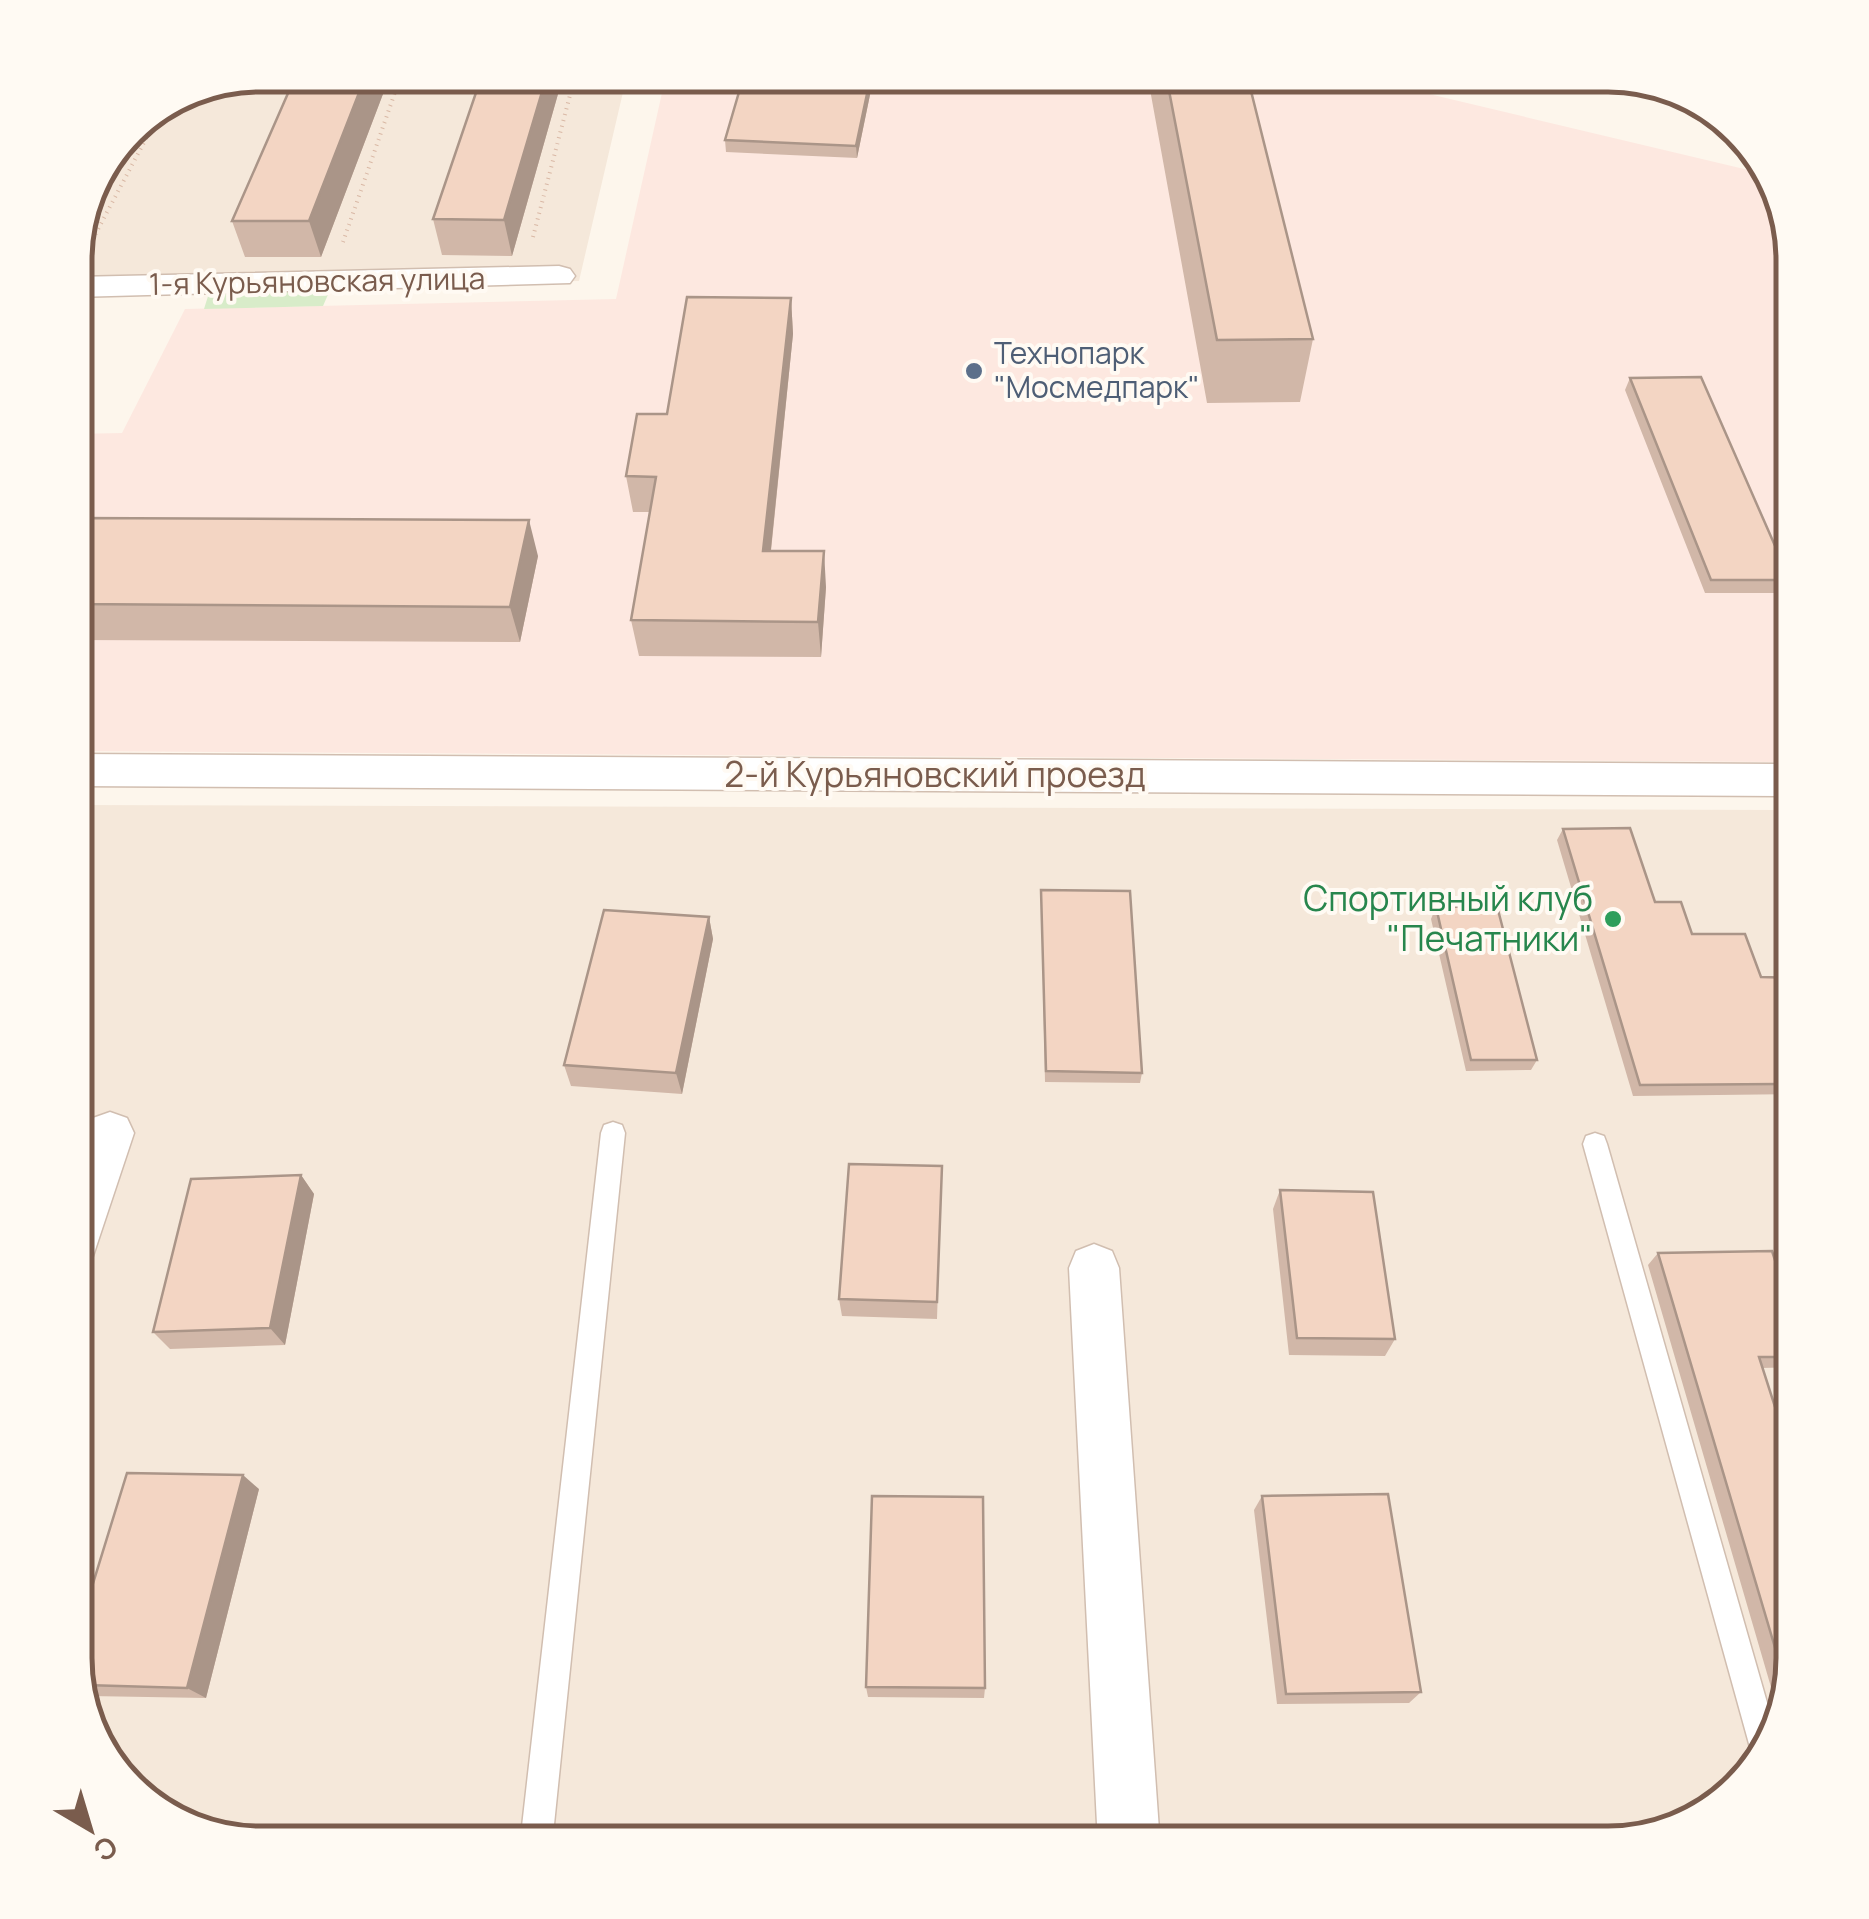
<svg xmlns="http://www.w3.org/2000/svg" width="1869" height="1919" font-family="Manrope,sans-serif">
  <rect width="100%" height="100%" fill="#fdf6ec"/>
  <path fill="#f5e8da" d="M261,75H627L579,281L75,293V248L94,178L138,122Z
    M75,805L1794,810V1658L1775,1740L1730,1798L1609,1844H261L179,1825L121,1780L75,1659Z"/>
  <path fill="#fde8e0" d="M666,75H1349L1761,173L1794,260V762L75,751V434L122,433L185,309L616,299Z"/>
  <path fill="#efe9e4" d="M1581,75H1620L1690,94L1734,128Z"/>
  <path fill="#d8ecc9" d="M330,290L323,306L204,309L209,293Z"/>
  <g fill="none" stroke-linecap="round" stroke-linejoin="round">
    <defs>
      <path id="service" d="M613,1122L622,1125L625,1133L552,1844H520L601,1133L604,1125Z
        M1595,1133L1604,1136L1607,1144L1776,1734L1758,1763L1751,1751L1583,1144L1586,1136Z"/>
      <path id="minor" d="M559,266L570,269L575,276L570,283L75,297V277Z
        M75,754L1794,764V796L75,786Z
        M110,1112L127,1118L134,1133L93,1256L75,1263V1165L93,1118Z
        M1094,1244L1112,1251L1119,1268L1160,1844H1098L1069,1268L1076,1251Z"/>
    </defs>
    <use href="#service" stroke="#d1beb0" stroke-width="3"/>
    <use href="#minor" stroke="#d1beb0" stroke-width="3"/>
    <path stroke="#d9b8a5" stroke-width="4" stroke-dasharray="1 5" stroke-linecap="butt" d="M255,77H301
      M373,77L486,76
      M533,237L575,76H548
      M343,242L401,75
      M87,250L159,114"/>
    <use href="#service" fill="#fff" fill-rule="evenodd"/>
    <use href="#minor" fill="#fff" fill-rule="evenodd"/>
  </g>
  <path fill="#d1b7a8" d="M296,75H378L383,94L321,257H245L232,221Z
    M482,75H555L558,94L512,256L442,255L433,219Z
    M872,75V85L857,158L726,152L725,140Z
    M1153,75H1247L1313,339L1300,402L1207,403L1151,95Z
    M791,298L793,334L771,551L826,587L821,657L639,656L631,620L650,512H633L626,476L667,414Z
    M1794,319V345L1787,332Z
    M1630,378L1790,580L1783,593H1705L1625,390Z
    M75,518L538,556L520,642L75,640Z
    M1563,829L1692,934L1761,977L1794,978V1091L1791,1094L1633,1096L1557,840Z
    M1041,890L1142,1073L1140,1083L1045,1082Z
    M1436,907L1537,1060L1531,1070L1466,1071L1431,919Z
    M709,917L713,939L682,1094L571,1086L564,1065Z
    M942,1166L937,1319L842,1316L839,1299Z
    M301,1175L314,1194L285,1345L170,1349L153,1332Z
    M1280,1190L1395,1339L1385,1356L1289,1355L1273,1209Z
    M1658,1253L1794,1318V1367L1762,1368L1794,1658L1780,1718L1648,1265Z
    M259,1489L206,1698L89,1696L75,1659Z
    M1262,1496L1421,1692L1409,1703L1277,1704L1254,1510Z
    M866,1687L985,1688L984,1698L868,1697Z"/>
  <path fill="#aa9588" d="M366,75H378L383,94L321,257L309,221Z
    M547,75H555L558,94L512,256L504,220Z
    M872,75V85L857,158L856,146Z
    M123,141L87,206L94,178Z
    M791,298L793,334L767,587L763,551Z
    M529,520L538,556L520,642L510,607Z
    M824,551L826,587L821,657L818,622Z
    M709,917L713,939L682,1094L676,1073Z
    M301,1175L314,1194L285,1345L270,1328Z
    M243,1475L259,1489L206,1698L187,1688Z"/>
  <path fill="#f3d5c3" stroke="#aa9588" stroke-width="2.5" d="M296,75H366L309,221H232Z
    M482,75H547L504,220L433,219Z
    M744,75H871L856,146L725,140Z
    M1166,75H1247L1313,339L1217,340Z
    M687,297L791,298L763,551H824L818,622L631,620L656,477L626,476L637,414H667Z
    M1701,377L1790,580H1711L1630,378Z
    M75,518L529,520L510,607L75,604Z
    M1630,828L1655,902H1681L1692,934H1745L1761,977L1794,978V1084L1640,1085L1563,829Z
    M1041,890L1130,891L1142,1073L1046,1071Z
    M1497,906L1537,1060H1471L1436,907Z
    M604,910L709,917L676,1073L564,1065Z
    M849,1164L942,1166L937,1302L839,1299Z
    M301,1175L270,1328L153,1332L191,1179Z
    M1280,1190L1373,1192L1395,1339L1297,1338Z
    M1772,1251L1794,1318V1357H1759L1794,1466V1658L1787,1688L1658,1253Z
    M127,1473L243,1475L187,1688L85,1685L75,1659V1642Z
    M1388,1494L1421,1692L1286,1694L1262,1496Z
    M872,1496L983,1497L985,1688L866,1687Z"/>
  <circle fill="#5c6f8a" stroke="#fffaf3" stroke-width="4" cx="974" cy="371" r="10"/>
  <circle fill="#2e9e5b" stroke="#fffaf3" stroke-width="4" cx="1613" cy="919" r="10"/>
  <g text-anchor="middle" stroke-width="8" stroke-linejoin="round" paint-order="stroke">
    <g font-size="30" fill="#7a5c4d" stroke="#fffaf3">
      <text transform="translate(317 282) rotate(-1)" y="10">1-я Курьяновская улица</text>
    </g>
    <g font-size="30" fill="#4e5e75" stroke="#fffaf3" text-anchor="start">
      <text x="994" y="364">Технопарк<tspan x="994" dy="34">"Мосмедпарк"</tspan></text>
    </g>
    <g font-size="35" fill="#7a5c4d" stroke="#fffaf3">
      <text x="935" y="787">2-й Курьяновский проезд</text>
    </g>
    <g font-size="35" fill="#27864d" stroke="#fffaf3" text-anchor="end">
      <text x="1593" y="911">Спортивный клуб<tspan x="1593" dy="40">"Печатники"</tspan></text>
    </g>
  </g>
  <path d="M0 0H1869V1919H0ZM260 92H1608A168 168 0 0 1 1776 260V1658A168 168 0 0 1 1608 1826H260A168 168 0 0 1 92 1658V260A168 168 0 0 1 260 92Z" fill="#fffaf3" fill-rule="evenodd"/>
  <path fill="none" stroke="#7a5c4d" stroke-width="5" d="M260 92H1608A168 168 0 0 1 1776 260V1658A168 168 0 0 1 1608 1826H260A168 168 0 0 1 92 1658V260A168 168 0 0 1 260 92Z"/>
  <g transform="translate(90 1829) rotate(142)" stroke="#fffaf3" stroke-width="8" paint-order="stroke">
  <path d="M0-8L18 38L0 25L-18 38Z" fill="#7a5c4d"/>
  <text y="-15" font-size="28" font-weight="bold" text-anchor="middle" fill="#7a5c4d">С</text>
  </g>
</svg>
